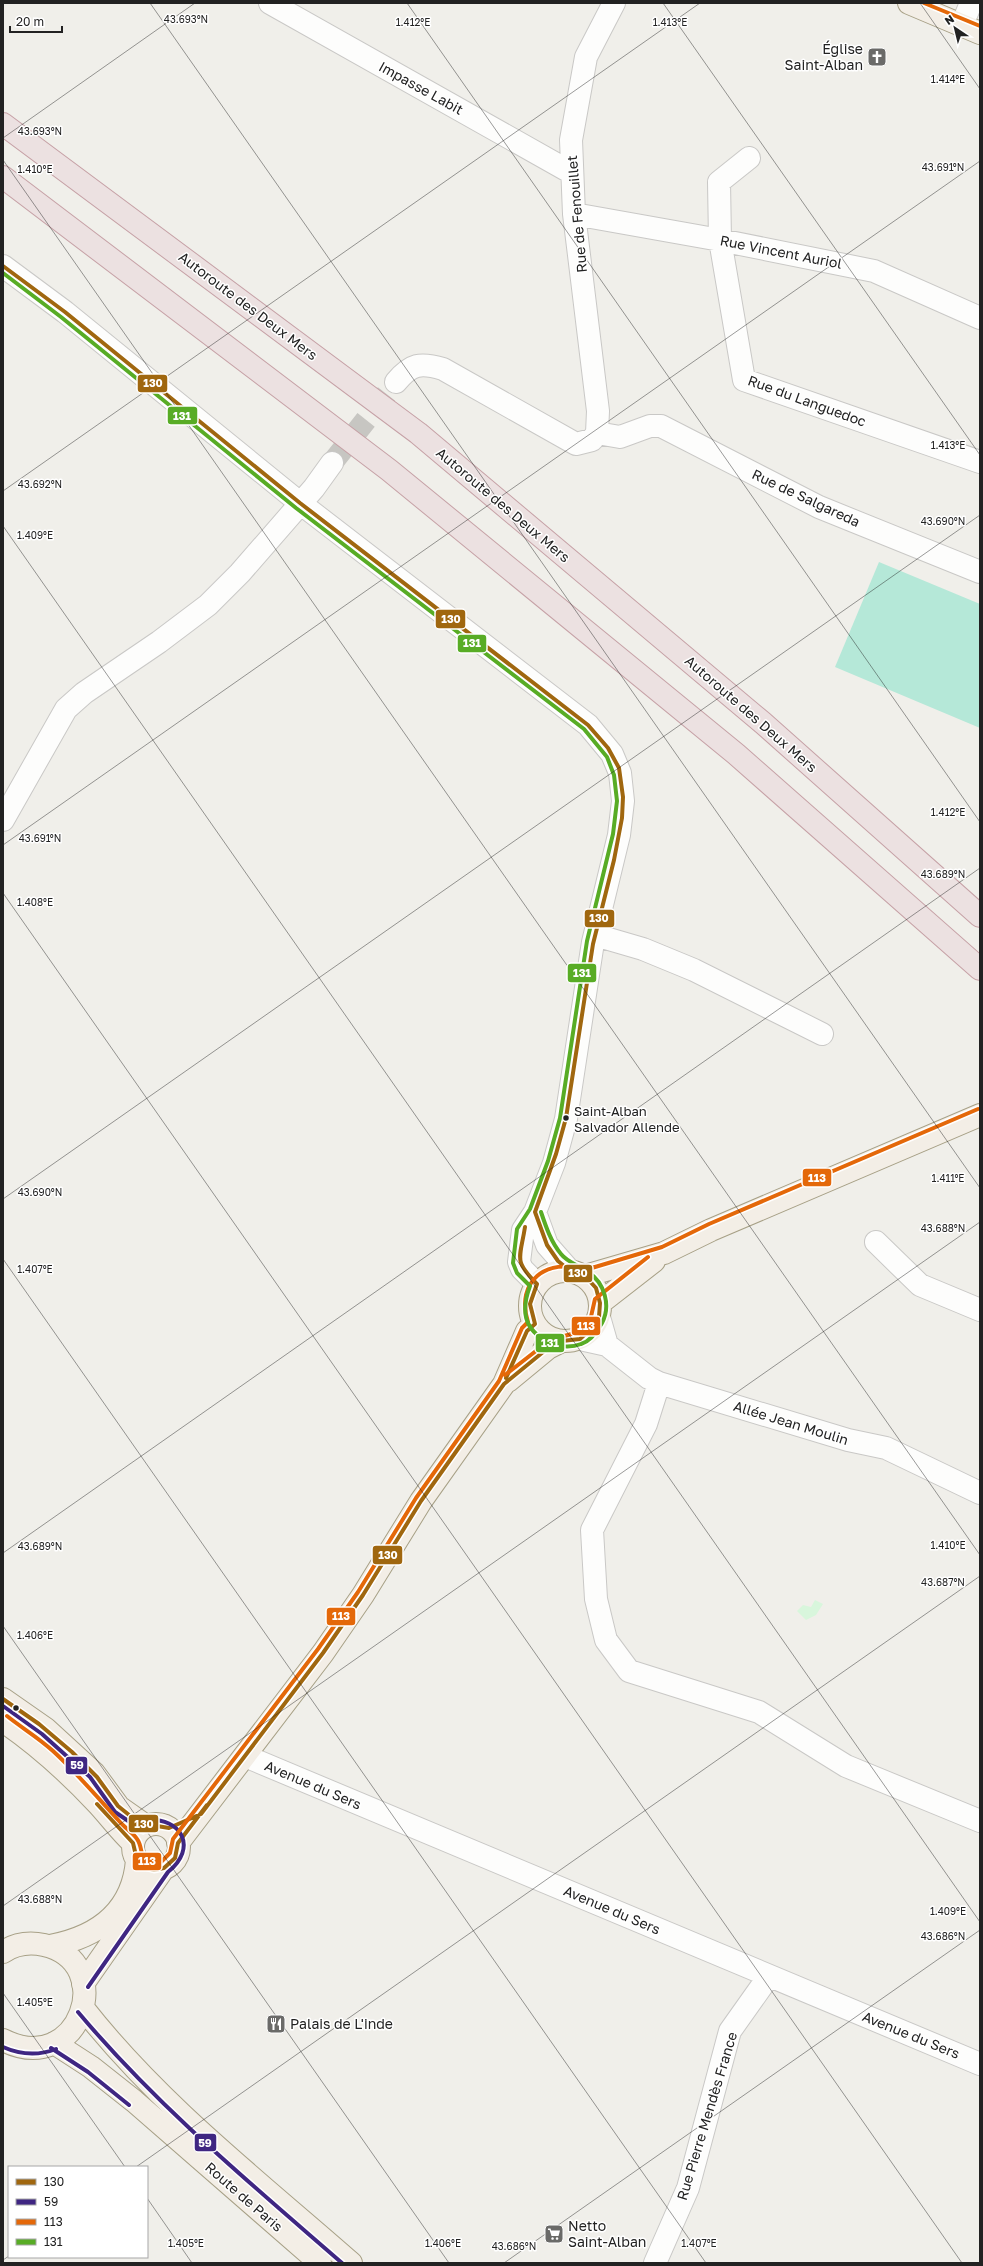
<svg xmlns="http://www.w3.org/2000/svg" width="983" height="2266" font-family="'Golos Text',sans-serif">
  <rect width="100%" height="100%" fill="#f0efea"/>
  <path fill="#d8f6dc" d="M815,1600L823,1604L816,1615L806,1620L797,1611L803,1605L811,1607Z"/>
  <path fill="#b5e8d8" d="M879,562L980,604V728L835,667Z"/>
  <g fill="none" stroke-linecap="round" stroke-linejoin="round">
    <path stroke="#c7c6c2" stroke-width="22" stroke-dasharray="22 11" stroke-linecap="butt" d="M332,463L396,382"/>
    <defs>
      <path id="minor" d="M270,3L572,173
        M962,25L971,3
        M749,158L719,182L720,240L744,380L980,462
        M574,214L720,240L874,271L980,318
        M3,266L65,312L300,503L588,725L612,754L620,773L623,801L619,835L593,942L566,1119L554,1163L535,1212L523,1230L519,1262L522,1269L537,1284
        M396,382C411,364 420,362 443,369L576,444L592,440L597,433
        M597,433L598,411L574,214L571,140L586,57L614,3
        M597,433L620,437L650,426H661L819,507L980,572
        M3,820L66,709L84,693L159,642L208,605L240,573L314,488L332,463
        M595,935L643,949L694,970L822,1034
        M535,1212L547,1245L569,1270
        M876,1242L920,1285L980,1310
        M599,1317L607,1345
        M580,1339L607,1345L649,1378L659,1383L848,1440L886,1448L980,1493
        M659,1383L646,1424L592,1530L596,1599L606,1640L629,1671L759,1712L846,1766L980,1821
        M245,1756L980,2064
        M655,2263L688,2188L730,2031L769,1976"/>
      <path id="major" d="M909,3L980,33
        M530 1306a35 35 0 1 1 70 0a35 35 0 1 1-70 0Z
        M585,1276L664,1253L711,1230L980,1115
        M600,1303L654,1261
        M508,1381L548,1348L562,1341
        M3,1699L46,1729L94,1773L119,1807L146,1826
        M3,1721C38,1745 69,1773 98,1804C110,1817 120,1831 133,1843
        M133 1847a23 23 0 1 1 46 0a23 23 0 1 1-46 0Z
        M178,1843L323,1653L363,1595L421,1501L504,1384L527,1331L535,1324
        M50,1946C98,1937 133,1912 137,1860
        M3,1952C15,1944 30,1942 44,1945C119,1962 80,2079 3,2040
        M83,1984L164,1868
        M83,2008C159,2105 259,2182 351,2263
        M54,2043L91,2067L134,2101L320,2263"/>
      <path id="highway" d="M3,124L418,433L763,723L980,916
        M3,177L389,470L736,754L980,969"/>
    </defs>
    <use href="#minor" stroke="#c9c8c6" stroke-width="24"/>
    <use href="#major" stroke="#a7a086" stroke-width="24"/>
    <use href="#highway" stroke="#c6a1a6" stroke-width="24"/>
    <use href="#minor" stroke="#fdfdfc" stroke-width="22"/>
    <use href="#major" stroke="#f3eee6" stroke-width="22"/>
    <use href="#highway" stroke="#ece1e1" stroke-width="22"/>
    <defs>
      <path id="bus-1" d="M3,266L65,312L300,503L588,725L608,748L619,768L623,797L622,818L614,860L593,944L566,1118L556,1154L535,1212L547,1245L558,1261L569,1270L585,1276L596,1288L600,1303L599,1317L596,1324L580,1339L562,1341L548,1348L504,1384L421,1501L363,1595L323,1653L201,1814L169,1828L139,1823L118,1806L97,1777L72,1752L39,1724L3,1699
        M506,1378L527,1331L535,1324L530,1304L537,1284C513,1260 520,1259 525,1227
        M97,1804L133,1843L137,1860L144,1867L154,1870L164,1868L175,1858L178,1843L207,1805"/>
      <path id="bus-2" d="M3,1706L42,1734L90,1777L115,1812L143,1831
        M88,1987L168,1872C198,1848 182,1817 146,1820
        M78,2012C157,2106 250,2183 342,2263
        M3,2047C21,2055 38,2056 56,2049
        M51,2048L88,2072L129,2105"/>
      <path id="bus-3" d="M924,3L980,26
        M505,1375L550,1340L582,1331L590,1321L595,1299L648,1257
        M7,1716C22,1728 39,1738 53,1751C77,1773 98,1798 120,1822C125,1828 133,1833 137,1839C145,1849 136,1867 161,1862L170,1853L173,1839L318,1649L358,1592L416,1498L499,1381L522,1328L528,1322C515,1281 547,1257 585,1270L662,1247L709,1224L978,1109"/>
      <path id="bus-4" d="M3,273L61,317L296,508L584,729L607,757L614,775L617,801L613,834L587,941L560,1118L548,1161L530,1209L517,1229L513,1263L517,1273L530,1286C521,1310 523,1329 548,1342C557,1347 571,1348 581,1344C591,1341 597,1332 602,1323C611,1306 605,1283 588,1272C579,1265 568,1263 561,1254C551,1242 546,1227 541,1212"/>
    </defs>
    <use href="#bus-1" stroke="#fff" stroke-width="7"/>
    <use href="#bus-2" stroke="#fff" stroke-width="7"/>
    <use href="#bus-3" stroke="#fff" stroke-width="7"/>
    <use href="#bus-4" stroke="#fff" stroke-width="7"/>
    <use href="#bus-1" stroke="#a0670f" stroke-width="4"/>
    <use href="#bus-2" stroke="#3f2682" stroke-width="4"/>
    <use href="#bus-3" stroke="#e46809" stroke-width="4"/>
    <use href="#bus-4" stroke="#58ac25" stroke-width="4"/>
  </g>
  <path fill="none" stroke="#222" stroke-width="1" stroke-opacity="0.45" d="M150,3L980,1188M407,3L980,822M663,3L980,455M920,3L980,89M3,138L195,3M3,160L980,1555M3,491L700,3M3,526L980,1922M3,845L980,161M3,893L962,2263M3,1199L980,515M3,1259L706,2263M3,1553L980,868M3,1626L449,2263M3,1906L980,1222M3,1993L125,2167M136,2167L980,1576M147,2198L192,2263M3,2260L9,2256M504,2263L980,1930"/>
  <defs>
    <symbol id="church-square" viewBox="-11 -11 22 22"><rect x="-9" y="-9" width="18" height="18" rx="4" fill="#6a6a68" stroke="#fff"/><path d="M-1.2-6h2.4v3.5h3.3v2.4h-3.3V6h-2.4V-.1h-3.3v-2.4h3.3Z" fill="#fff"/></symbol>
    <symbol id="restaurant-square" viewBox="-11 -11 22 22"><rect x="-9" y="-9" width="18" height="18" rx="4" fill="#6a6a68" stroke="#fff"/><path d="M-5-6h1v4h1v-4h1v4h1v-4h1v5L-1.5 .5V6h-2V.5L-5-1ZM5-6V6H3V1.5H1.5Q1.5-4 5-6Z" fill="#fff"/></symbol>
    <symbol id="supermarket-square" viewBox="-11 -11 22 22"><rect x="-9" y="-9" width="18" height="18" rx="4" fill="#6a6a68" stroke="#fff"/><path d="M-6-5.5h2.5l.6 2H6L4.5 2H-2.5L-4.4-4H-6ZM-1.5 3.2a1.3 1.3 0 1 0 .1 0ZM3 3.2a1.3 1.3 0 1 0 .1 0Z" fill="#fff"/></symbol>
  </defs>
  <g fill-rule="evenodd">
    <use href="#church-square" x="866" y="46" width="22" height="22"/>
    <use href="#restaurant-square" x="265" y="2013" width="22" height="22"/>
    <use href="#supermarket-square" x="543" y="2223" width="22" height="22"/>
  </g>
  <g fill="#222" stroke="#fff" stroke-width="1.5">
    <circle cx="566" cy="1118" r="3.5"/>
    <circle cx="16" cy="1708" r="3.5"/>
  </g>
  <g text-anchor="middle" stroke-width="3" stroke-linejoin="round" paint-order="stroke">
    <g font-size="13" fill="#222" stroke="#fff" text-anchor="start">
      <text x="574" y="1116">Saint-Alban<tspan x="574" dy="16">Salvador Allende</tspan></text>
    </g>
    <g font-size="14" fill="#222" stroke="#fff" text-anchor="start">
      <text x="863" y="54" text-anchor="end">Église<tspan x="863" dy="16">Saint-Alban</tspan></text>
      <text x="290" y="2029">Palais de L'inde</text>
      <text x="568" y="2231">Netto<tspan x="568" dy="16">Saint-Alban</tspan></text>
    </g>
    <g font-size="14" fill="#222" stroke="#fff">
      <text transform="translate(421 88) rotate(29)" y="5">Impasse Labit</text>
      <text transform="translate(577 214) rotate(-95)" y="5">Rue de Fenouillet</text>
      <text transform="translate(781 252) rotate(11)" y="5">Rue Vincent Auriol</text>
      <text transform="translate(248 306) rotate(37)" y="5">Autoroute des Deux Mers</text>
      <text transform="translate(807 401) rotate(20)" y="5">Rue du Languedoc</text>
      <text transform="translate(806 498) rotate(25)" y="5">Rue de Salgareda</text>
      <text transform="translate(503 505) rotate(40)" y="5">Autoroute des Deux Mers</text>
      <text transform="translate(751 714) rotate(41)" y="5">Autoroute des Deux Mers</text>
      <text transform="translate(791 1423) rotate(17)" y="5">Allée Jean Moulin</text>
      <text transform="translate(313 1785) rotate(23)" y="5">Avenue du Sers</text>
      <text transform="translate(612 1910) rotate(23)" y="5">Avenue du Sers</text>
      <text transform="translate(911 2035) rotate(22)" y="5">Avenue du Sers</text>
      <text transform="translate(707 2116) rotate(-73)" y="5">Rue Pierre Mendès France</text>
      <text transform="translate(244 2197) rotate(41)" y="5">Route de Paris</text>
    </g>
  </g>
  <g font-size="10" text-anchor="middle" fill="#222" stroke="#fff" stroke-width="3" stroke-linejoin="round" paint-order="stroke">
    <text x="186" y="23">43.693°N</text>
    <text x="413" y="26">1.412°E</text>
    <text x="670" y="26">1.413°E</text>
    <text x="948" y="83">1.414°E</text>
    <text x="40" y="135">43.693°N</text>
    <text x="943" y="171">43.691°N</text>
    <text x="35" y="173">1.410°E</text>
    <text x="948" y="449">1.413°E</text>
    <text x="40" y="488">43.692°N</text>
    <text x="943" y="525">43.690°N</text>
    <text x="35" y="539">1.409°E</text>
    <text x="948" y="816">1.412°E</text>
    <text x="40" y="842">43.691°N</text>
    <text x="943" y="878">43.689°N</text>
    <text x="35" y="906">1.408°E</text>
    <text x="948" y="1182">1.411°E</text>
    <text x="40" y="1196">43.690°N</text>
    <text x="943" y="1232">43.688°N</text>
    <text x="35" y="1273">1.407°E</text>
    <text x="948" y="1549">1.410°E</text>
    <text x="40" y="1550">43.689°N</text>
    <text x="943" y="1586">43.687°N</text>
    <text x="35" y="1639">1.406°E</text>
    <text x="40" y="1903">43.688°N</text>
    <text x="948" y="1915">1.409°E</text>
    <text x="943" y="1940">43.686°N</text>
    <text x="35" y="2006">1.405°E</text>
    <text x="186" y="2247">1.405°E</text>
    <text x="443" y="2247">1.406°E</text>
    <text x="699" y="2247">1.407°E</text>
    <text x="514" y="2250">43.686°N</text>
  </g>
  <g stroke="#fff" stroke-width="1.5">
    <rect x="137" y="374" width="31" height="19" rx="4" fill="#a0670f"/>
    <rect x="167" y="406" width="31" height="19" rx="4" fill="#58ac25"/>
    <rect x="435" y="609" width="31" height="20" rx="4" fill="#a0670f"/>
    <rect x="457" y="634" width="30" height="19" rx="4" fill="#58ac25"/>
    <rect x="584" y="909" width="31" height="19" rx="4" fill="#a0670f"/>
    <rect x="567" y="963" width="30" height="20" rx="4" fill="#58ac25"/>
    <rect x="802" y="1168" width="30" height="19" rx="4" fill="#e46809"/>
    <rect x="563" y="1264" width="30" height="19" rx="4" fill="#a0670f"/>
    <rect x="571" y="1316" width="30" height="20" rx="4" fill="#e46809"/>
    <rect x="535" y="1333" width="30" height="20" rx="4" fill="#58ac25"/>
    <rect x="372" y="1545" width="31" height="20" rx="4" fill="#a0670f"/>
    <rect x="326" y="1607" width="30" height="19" rx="4" fill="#e46809"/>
    <rect x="65" y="1756" width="23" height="19" rx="4" fill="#3f2682"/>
    <rect x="128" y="1814" width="31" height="19" rx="4" fill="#a0670f"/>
    <rect x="132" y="1852" width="30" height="19" rx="4" fill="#e46809"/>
    <rect x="194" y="2133" width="23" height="19" rx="4" fill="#3f2682"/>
  </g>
  <g font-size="11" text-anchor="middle" font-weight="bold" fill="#fff">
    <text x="153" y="387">130</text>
    <text x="182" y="420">131</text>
    <text x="451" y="623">130</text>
    <text x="472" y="647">131</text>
    <text x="599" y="922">130</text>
    <text x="582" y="977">131</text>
    <text x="817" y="1182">113</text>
    <text x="578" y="1277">130</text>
    <text x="586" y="1330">113</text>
    <text x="550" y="1347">131</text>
    <text x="388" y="1559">130</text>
    <text x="341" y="1620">113</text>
    <text x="77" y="1769">59</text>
    <text x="144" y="1828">130</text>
    <text x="147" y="1865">113</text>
    <text x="205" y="2147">59</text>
  </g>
  <rect width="983" height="2266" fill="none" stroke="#222222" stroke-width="8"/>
  <rect x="8" y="2166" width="140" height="92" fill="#ffffff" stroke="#a7a7a7"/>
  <rect x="16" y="2179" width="20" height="6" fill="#a0670f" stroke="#a7a7a7"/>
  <text x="44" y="2186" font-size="12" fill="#222222">130</text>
  <rect x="16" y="2199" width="20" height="6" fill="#3f2682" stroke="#a7a7a7"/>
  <text x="44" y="2206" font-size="12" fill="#222222">59</text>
  <rect x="16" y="2219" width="20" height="6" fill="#e46809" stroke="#a7a7a7"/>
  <text x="44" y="2226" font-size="12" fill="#222222">113</text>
  <rect x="16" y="2239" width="20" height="6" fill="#58ac25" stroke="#a7a7a7"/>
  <text x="44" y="2246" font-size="12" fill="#222222">131</text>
  <g transform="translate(955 28) rotate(325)" stroke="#ffffff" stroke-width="3" paint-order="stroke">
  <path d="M0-3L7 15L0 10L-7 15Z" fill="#222222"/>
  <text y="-6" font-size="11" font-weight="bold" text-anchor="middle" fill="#222222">N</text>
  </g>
  <path d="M10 26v6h52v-6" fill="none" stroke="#222222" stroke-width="2"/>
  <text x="16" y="26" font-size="12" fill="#222222" stroke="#ffffff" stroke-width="3" paint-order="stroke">20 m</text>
</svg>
